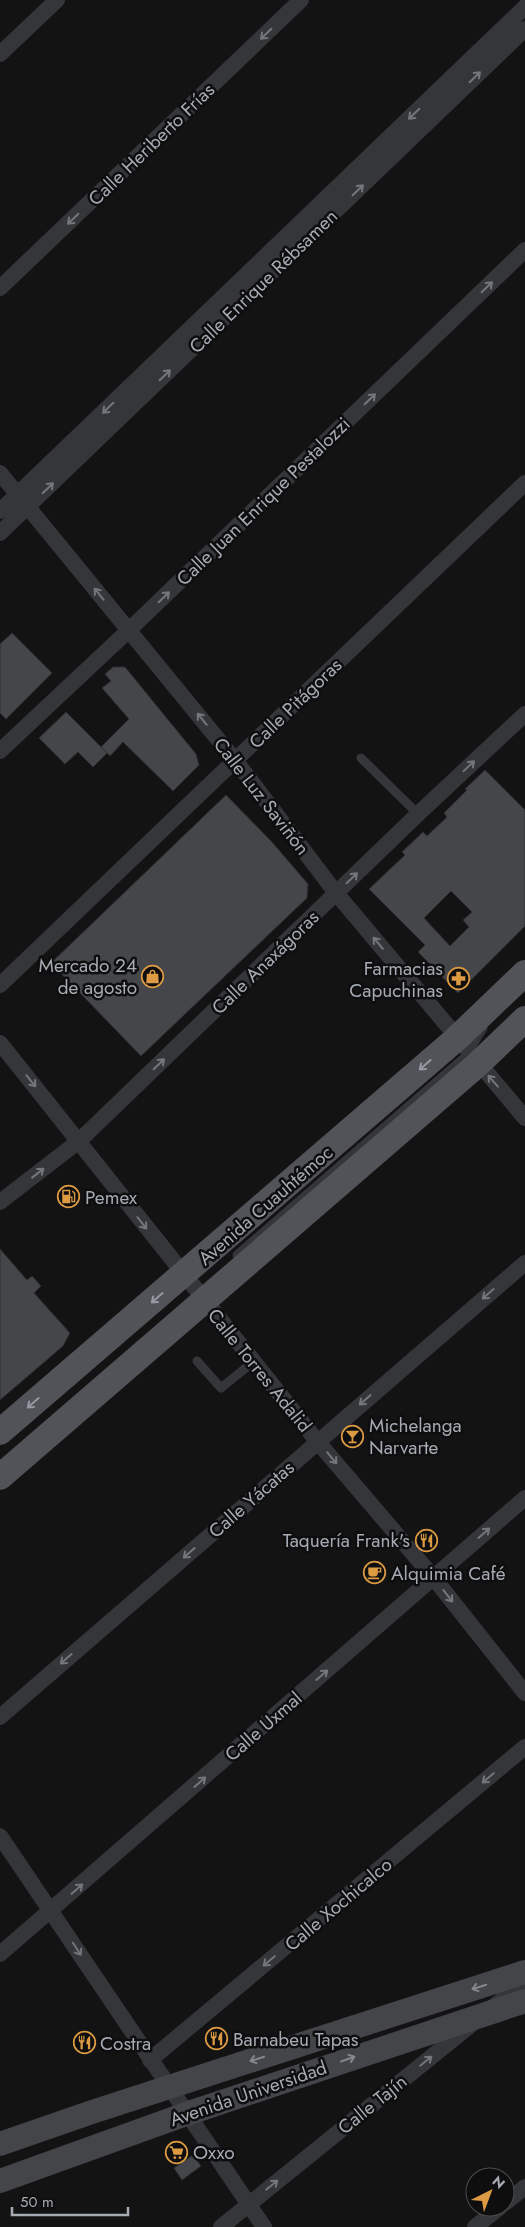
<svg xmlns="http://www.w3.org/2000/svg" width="525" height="2227" font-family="Jost,sans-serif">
  <rect width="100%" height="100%" fill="#131314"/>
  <path fill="#454649" stroke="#2d2e30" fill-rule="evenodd" d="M12,633L52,673L6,719L0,713V644Z
    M113,667H125L196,754L199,765L173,791L123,742L110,756L101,747L129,719L102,688L111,681L105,674Z
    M66,712L107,753L93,767L78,752L65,764L39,738Z
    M485,770L525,810V926L458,993L418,952L425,945L369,889L405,855L402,852L423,832L427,836L447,817L444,813L467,790L465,789ZM451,891L472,912L463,920L469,927L450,946L424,918Z
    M226,795L271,841L308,884L307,898L141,1056L51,963Z
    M0,1249L27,1280L32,1276L41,1286L34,1293L70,1333L63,1346L0,1400Z
    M193,2155L201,2166L182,2180L174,2168Z"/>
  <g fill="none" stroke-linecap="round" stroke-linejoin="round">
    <path stroke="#353639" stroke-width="9" d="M361,758L418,814
      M468,1052L483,1028
      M237,1255L472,1051
      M197,1361L221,1388L253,1362"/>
    <path stroke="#353639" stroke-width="16" d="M0,54L57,0
      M0,288L301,0
      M0,473L235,760L336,893L525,1118
      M0,511L525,7
      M0,533L525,29
      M0,751L129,630L525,250
      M0,985L525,483
      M0,1043L317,1441L433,1577L525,1693
      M0,1202L79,1141L418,814L525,714
      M0,1717L525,1263
      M0,1836L264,2227
      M0,1954L525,1498
      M493,2007L525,1982
      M150,2060L525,1747
      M505,2203L525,2187
      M221,2227L472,2024
      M475,2227L500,2207"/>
    <path stroke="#434549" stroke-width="24" d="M0,2144L92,2112L525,1972
      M0,2181L186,2114L525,2001"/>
    <path stroke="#515358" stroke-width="26" d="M0,1432L456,1039L525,973
      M0,1477L478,1064L525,1019"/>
  </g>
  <defs><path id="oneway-shaft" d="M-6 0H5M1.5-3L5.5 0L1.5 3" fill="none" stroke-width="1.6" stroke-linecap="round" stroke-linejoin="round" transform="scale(1.25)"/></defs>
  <g stroke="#73767c">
    <use href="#oneway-shaft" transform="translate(266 34) rotate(136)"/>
    <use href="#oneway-shaft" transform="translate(475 77) rotate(-44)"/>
    <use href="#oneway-shaft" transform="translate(414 114) rotate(136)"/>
    <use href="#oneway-shaft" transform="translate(358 190) rotate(-44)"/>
    <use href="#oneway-shaft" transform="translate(73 219) rotate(136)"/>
    <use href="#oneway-shaft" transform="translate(487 287) rotate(-44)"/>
    <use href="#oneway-shaft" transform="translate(165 375) rotate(-44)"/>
    <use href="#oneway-shaft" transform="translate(370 399) rotate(-44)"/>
    <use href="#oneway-shaft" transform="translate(108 408) rotate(136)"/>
    <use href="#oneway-shaft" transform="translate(48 488) rotate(-44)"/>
    <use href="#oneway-shaft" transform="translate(99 594) rotate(-129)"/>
    <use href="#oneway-shaft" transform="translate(164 597) rotate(-44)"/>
    <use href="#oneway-shaft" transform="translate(202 719) rotate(-129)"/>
    <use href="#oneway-shaft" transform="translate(469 766) rotate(-43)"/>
    <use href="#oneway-shaft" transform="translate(352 878) rotate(-44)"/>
    <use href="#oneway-shaft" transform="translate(378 943) rotate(-130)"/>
    <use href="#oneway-shaft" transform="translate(159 1064) rotate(-44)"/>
    <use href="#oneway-shaft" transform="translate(31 1081) rotate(51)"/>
    <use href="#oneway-shaft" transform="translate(493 1081) rotate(-131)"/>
    <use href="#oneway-shaft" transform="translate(38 1173) rotate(-38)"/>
    <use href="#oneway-shaft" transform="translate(142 1223) rotate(52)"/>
    <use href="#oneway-shaft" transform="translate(488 1294) rotate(139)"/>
    <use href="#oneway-shaft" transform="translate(365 1400) rotate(139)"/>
    <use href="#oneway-shaft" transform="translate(332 1458) rotate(50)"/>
    <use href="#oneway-shaft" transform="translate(484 1533) rotate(-41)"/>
    <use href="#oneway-shaft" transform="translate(189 1553) rotate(139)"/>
    <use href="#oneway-shaft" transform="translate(448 1596) rotate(52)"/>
    <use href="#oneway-shaft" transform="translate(66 1659) rotate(139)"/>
    <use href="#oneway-shaft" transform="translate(322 1675) rotate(-41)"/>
    <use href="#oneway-shaft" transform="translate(488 1778) rotate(140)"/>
    <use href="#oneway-shaft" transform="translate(200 1782) rotate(-41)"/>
    <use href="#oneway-shaft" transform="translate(77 1889) rotate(-41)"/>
    <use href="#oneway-shaft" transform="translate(77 1949) rotate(57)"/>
    <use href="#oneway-shaft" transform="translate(269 1961) rotate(140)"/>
    <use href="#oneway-shaft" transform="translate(426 2061) rotate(-39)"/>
    <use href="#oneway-shaft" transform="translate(272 2185) rotate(-39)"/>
  </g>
  <g stroke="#9599a1">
    <use href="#oneway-shaft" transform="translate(425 1065) rotate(139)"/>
    <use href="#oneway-shaft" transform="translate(157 1298) rotate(139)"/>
    <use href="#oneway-shaft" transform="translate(33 1403) rotate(139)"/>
  </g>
  <g stroke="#83878e">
    <use href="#oneway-shaft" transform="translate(479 1987) rotate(162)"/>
    <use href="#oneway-shaft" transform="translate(257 2059) rotate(162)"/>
    <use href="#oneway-shaft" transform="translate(348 2059) rotate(-19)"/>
  </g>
  <defs>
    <symbol id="shop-ring" viewBox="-11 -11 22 22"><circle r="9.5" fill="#0e0e0f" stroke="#dc9b43" stroke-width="1.5"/><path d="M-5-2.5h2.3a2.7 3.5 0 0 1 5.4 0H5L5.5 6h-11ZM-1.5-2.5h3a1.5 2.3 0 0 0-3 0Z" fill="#dc9b43"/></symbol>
    <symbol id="pharmacy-ring" viewBox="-11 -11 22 22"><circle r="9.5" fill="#0e0e0f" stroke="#dc9b43" stroke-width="1.5"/><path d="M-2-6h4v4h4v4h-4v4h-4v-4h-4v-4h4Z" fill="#dc9b43"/></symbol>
    <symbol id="fuel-ring" viewBox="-11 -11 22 22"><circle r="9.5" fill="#0e0e0f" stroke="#dc9b43" stroke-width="1.5"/><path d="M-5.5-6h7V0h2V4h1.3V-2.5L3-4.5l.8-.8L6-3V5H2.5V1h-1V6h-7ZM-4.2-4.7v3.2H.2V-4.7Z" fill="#dc9b43"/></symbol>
    <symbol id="bar-ring" viewBox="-11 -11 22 22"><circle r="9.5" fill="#0e0e0f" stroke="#dc9b43" stroke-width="1.5"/><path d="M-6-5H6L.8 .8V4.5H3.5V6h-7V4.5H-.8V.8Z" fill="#dc9b43"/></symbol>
    <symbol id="restaurant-ring" viewBox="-11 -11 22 22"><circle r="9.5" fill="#0e0e0f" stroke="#dc9b43" stroke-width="1.5"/><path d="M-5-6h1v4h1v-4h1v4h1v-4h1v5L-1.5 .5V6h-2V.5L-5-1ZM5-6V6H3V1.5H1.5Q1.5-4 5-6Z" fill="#dc9b43"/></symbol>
    <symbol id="cafe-ring" viewBox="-11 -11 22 22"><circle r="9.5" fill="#0e0e0f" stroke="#dc9b43" stroke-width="1.5"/><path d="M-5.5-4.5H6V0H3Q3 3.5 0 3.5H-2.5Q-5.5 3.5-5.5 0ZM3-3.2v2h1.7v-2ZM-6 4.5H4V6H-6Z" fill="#dc9b43"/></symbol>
    <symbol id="supermarket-ring" viewBox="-11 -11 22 22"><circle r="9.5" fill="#0e0e0f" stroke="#dc9b43" stroke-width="1.5"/><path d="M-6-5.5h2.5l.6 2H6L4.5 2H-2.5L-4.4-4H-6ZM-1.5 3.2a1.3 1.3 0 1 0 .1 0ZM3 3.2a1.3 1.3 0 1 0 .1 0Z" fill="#dc9b43"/></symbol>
  </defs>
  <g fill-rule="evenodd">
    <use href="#shop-ring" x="140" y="964" width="25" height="25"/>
    <use href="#pharmacy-ring" x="446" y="966" width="25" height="25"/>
    <use href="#fuel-ring" x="56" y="1184" width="25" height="25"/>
    <use href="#bar-ring" x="340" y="1424" width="25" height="25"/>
    <use href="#restaurant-ring" x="414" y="1528" width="25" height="25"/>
    <use href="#cafe-ring" x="362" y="1560" width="25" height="25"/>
    <use href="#restaurant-ring" x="204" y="2026" width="25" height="25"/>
    <use href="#restaurant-ring" x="72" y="2030" width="25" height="25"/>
    <use href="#supermarket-ring" x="164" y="2140" width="25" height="25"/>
  </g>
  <g text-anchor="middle" stroke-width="5" stroke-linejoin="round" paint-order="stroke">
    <g font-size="19" fill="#a6abb3" stroke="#0e0e0f">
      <text transform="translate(151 144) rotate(-44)" y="7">Calle Heriberto Frías</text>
      <text transform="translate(263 281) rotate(-44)" y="7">Calle Enrique Rébsamen</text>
      <text transform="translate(263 501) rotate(-44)" y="7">Calle Juan Enrique Pestalozzi</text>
      <text transform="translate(295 703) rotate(-44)" y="7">Calle Pitágoras</text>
      <text transform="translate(262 796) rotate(52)" y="7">Calle Luz Saviñón</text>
      <text transform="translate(265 962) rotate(-44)" y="7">Calle Anaxágoras</text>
      <text transform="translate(265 1205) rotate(-41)" y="7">Avenida Cuauhtémoc</text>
      <text transform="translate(260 1370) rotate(51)" y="7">Calle Torres Adalid</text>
      <text transform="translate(251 1499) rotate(-41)" y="7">Calle Yácatas</text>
      <text transform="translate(263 1726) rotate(-41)" y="7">Calle Uxmal</text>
      <text transform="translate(338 1904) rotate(-40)" y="7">Calle Xochicalco</text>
      <text transform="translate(248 2093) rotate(-19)" y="7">Avenida Universidad</text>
      <text transform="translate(372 2104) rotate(-39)" y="7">Calle Tajín</text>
    </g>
    <g font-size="19" fill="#a6abb3" stroke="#0e0e0f" text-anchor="start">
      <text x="137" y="972" text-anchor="end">Mercado 24<tspan x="137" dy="22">de agosto</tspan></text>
      <text x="443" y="975" text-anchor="end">Farmacias<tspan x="443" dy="22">Capuchinas</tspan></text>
      <text x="85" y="1204">Pemex</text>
      <text x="369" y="1432">Michelanga<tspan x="369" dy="22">Narvarte</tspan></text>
      <text x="410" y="1547" text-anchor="end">Taquería Frank's</text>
      <text x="391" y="1580">Alquimia Café</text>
      <text x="233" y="2046">Barnabeu Tapas</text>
      <text x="100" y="2050">Costra</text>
      <text x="193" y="2159">Oxxo</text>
    </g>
  </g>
  <g transform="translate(490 2192) rotate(42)"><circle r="24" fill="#0e0e0f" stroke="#4b4d51"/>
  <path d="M0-4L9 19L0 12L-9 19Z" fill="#dc9b43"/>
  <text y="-8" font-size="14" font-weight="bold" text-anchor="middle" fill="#a6abb3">N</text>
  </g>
  <path d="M12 2207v8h116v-8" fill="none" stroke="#a6abb3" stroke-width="2.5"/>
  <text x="20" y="2207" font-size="15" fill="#a6abb3" stroke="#0e0e0f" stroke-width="4" paint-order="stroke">50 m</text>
</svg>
